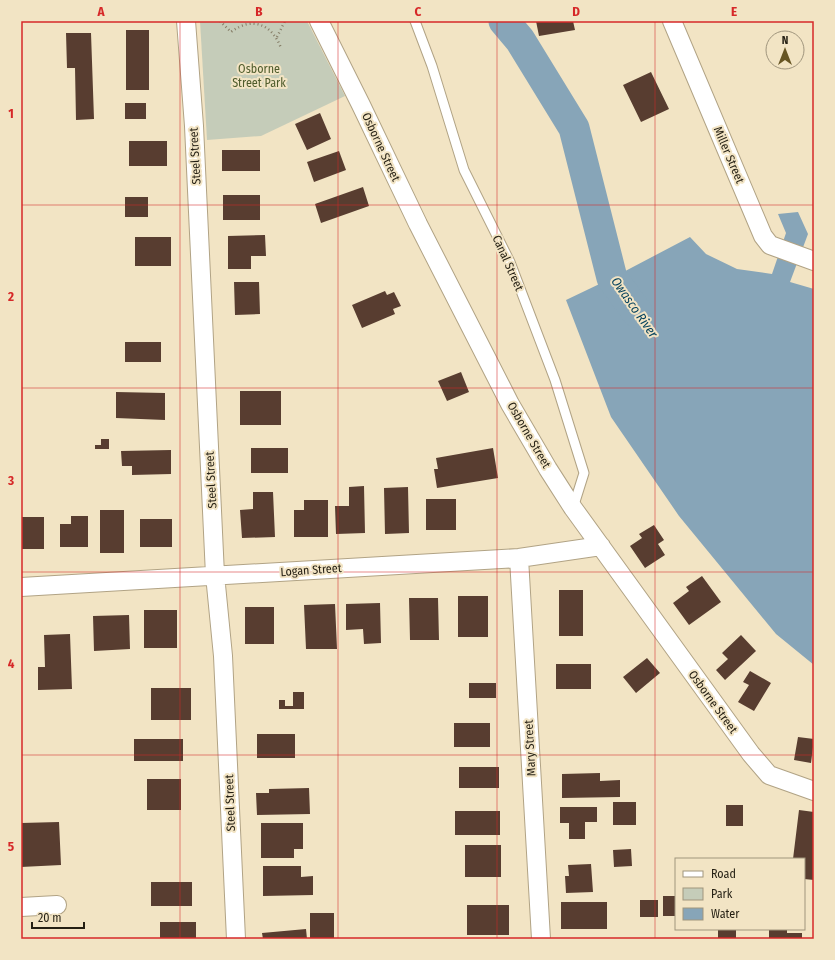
<svg xmlns="http://www.w3.org/2000/svg" width="835" height="960" font-family="'Fira Sans Condensed',sans-serif">
  <rect width="100%" height="100%" fill="#f2e4c4"/>
  <path fill="#c5ccb9" d="M200,21H307L345,96L261,136L207,140Z"/>
  <path fill="#87a5b8" d="M798,212L808,234L790,282L814,289V665L776,634L679,516L611,417L566,300L612,278L690,237L706,254L737,269L772,274L786,233L778,214Z"/>
  <g fill="none" stroke-linecap="round" stroke-linejoin="round">
    <path stroke="#87a5b8" stroke-width="31" d="M504,21L520,40L574,128L612,278L637,312"/>
  </g>
  <path fill="#583d30" d="M536,21H573L575,30L539,36Z
    M126,30H149V90H126Z
    M66,33H91L94,119L76,120L75,68H67Z
    M651,72L669,109L641,122L623,85Z
    M125,103H146V119H125Z
    M320,113L331,139L307,150L295,124Z
    M129,141H167V166H129Z
    M222,150H260V171H222Z
    M339,151L346,170L314,182L307,162Z
    M363,187L369,206L321,223L315,204Z
    M223,195H260V220H223Z
    M125,197H148V217H125Z
    M265,235L266,256H251V269H228V236Z
    M135,237H171V266H135Z
    M234,282H259L260,314L235,315Z
    M385,291L387,295L394,292L401,306L393,309L395,314L362,328L352,305Z
    M125,342H161V362H125Z
    M461,372L469,392L447,401L438,381Z
    M240,391H281V425H240Z
    M116,392L165,393V420L116,418Z
    M101,439H109V449H95V445H101Z
    M251,448H288V473H251Z
    M493,448L498,478L437,488L434,469H438L436,458Z
    M171,450V474L132,475V466H122L121,451Z
    M364,486L365,533L336,534L335,506H349V487Z
    M408,487L409,533L385,534L384,488Z
    M253,492H273L275,537L242,538L240,510L253,509Z
    M426,499H456V530H426Z
    M304,500H328V537H294V510H304Z
    M100,510H124V553H100Z
    M71,516H88V547H60V524H71Z
    M21,517H44V549H21Z
    M140,519H172V547H140Z
    M654,525L664,540L658,544L665,555L645,568L630,546L642,538L639,534Z
    M702,576L721,602L689,625L673,603L689,591L686,587Z
    M559,590H583V636H559Z
    M458,596H488V637H458Z
    M409,598H438L439,640H410Z
    M380,603L381,643L364,644L363,629L346,630V604Z
    M335,604L337,649H306L304,605Z
    M245,607H274V644H245Z
    M144,610H177V648H144Z
    M129,615L130,649L94,651L93,616Z
    M70,634L72,689L38,690V667H45L44,635Z
    M741,635L756,651L725,680L716,670L728,659L722,653Z
    M647,658L660,673L636,693L623,677Z
    M556,664H591V689H556Z
    M750,671L771,683L754,711L738,702L749,685L743,682Z
    M469,683H496V698H469Z
    M151,688H191V720H151Z
    M293,692H304V709H279V700H285V706H293Z
    M454,723H490V747H454Z
    M257,734H295V758H257Z
    M798,737L814,739L811,763L794,760Z
    M134,739H183V761H134Z
    M459,767H499V788H459Z
    M600,773V781L620,780V797L562,798V774Z
    M147,779H181V810H147Z
    M309,788L310,814L257,815L256,793H269V789Z
    M613,802H636V825H613Z
    M726,805H743V826H726Z
    M560,807H597V822H585V839H569V823H560Z
    M799,810L814,812V880L804,879V859H793Z
    M455,811H500V835H455Z
    M59,822L61,865L21,867V823Z
    M261,823H303V849H294V858H261Z
    M465,845H501V877H465Z
    M631,849L632,866L614,867L613,850Z
    M591,864L593,892L566,893L565,876H569L568,865Z
    M263,866H301V877L313,876V895L263,896Z
    M151,882H192V906H151Z
    M663,896H676V916H663Z
    M640,900H658V917H640Z
    M561,902H607V929H561Z
    M467,905H509V935H467Z
    M310,913H334V939H310Z
    M160,922H196V939H160Z
    M306,929L307,939H263L262,933Z
    M718,929H736V938H718Z
    M769,929H787V933H802V939H769Z"/>
  <g fill="none" stroke-linecap="round" stroke-linejoin="round">
    <defs>
      <path id="lane" d="M415,21L432,66L464,170L510,262L555,380L584,473L573,508"/>
      <path id="street" d="M186,21L194,126L215,575L223,656L236,939
        M319,21L361,105L418,224L510,404L548,469L573,508L751,754L769,775L814,791
        M672,21L763,236L770,245L814,261
        M519,558L541,939
        M21,587L519,558L601,546
        M21,907L57,905"/>
    </defs>
    <use href="#lane" stroke="#b1a385" stroke-width="11"/>
    <use href="#street" stroke="#b1a385" stroke-width="20"/>
    <path stroke="#857c66" stroke-width="2.5" stroke-dasharray="1 3" stroke-linecap="butt" d="M220,21L231,32C252,16 272,24 281,48
      M277,37L285,21"/>
    <use href="#lane" stroke="#fff" stroke-width="9"/>
    <use href="#street" stroke="#fff" stroke-width="18"/>
  </g>
  <path fill="none" stroke="#d62828" stroke-width="1" stroke-opacity="0.55" d="M180,21V939M338,21V939M497,21V939M655,21V939M21,205H814M21,388H814M21,572H814M21,755H814"/>
  <g text-anchor="middle" stroke-width="4" stroke-linejoin="round" paint-order="stroke">
    <g font-size="12" fill="#4f5c2c" stroke="#f2e4c4">
      <text x="259" y="73">Osborne<tspan x="259" dy="14">Street Park</tspan></text>
    </g>
    <g font-size="12" fill="#241f13" stroke="#f2e4c4">
      <text transform="translate(381 147) rotate(65)" y="4">Osborne Street</text>
      <text transform="translate(729 155) rotate(67)" y="4">Miller Street</text>
      <text transform="translate(195 156) rotate(-93)" y="4">Steel Street</text>
      <text transform="translate(508 263) rotate(66)" y="4">Canal Street</text>
      <text transform="translate(529 435) rotate(60)" y="4">Osborne Street</text>
      <text transform="translate(211 480) rotate(-93)" y="4">Steel Street</text>
      <text transform="translate(311 570) rotate(-4)" y="4">Logan Street</text>
      <text transform="translate(713 702) rotate(54)" y="4">Osborne Street</text>
      <text transform="translate(530 748) rotate(-93)" y="4">Mary Street</text>
      <text transform="translate(230 803) rotate(-92)" y="4">Steel Street</text>
    </g>
    <g font-size="13" font-style="italic" fill="#013f5b" stroke="#f2e4c4">
      <text transform="translate(635 307) rotate(55)" y="5">Owasco River</text>
    </g>
  </g>
  <rect width="835" height="960" fill="none" stroke="#f2e4c4" stroke-width="44"/>
  <rect x="675" y="858" width="130" height="72" fill="#f2e4c4" stroke="#a0957d"/>
  <rect x="683" y="871" width="20" height="6" fill="#ffffff" stroke="#a0957d"/>
  <text x="711" y="878" font-size="12" fill="#241f13">Road</text>
  <rect x="683" y="888" width="20" height="12" fill="#c5ccb9" stroke="#a0957d"/>
  <text x="711" y="898" font-size="12" fill="#241f13">Park</text>
  <rect x="683" y="908" width="20" height="12" fill="#87a5b8" stroke="#a0957d"/>
  <text x="711" y="918" font-size="12" fill="#241f13">Water</text>
  <g transform="translate(785 50)"><circle r="19" fill="#f2e4c4" stroke="#a0957d"/>
  <path d="M0-3L7 15L0 10L-7 15Z" fill="#675523"/>
  <text y="-6" font-size="11" font-weight="bold" text-anchor="middle" fill="#241f13">N</text>
  </g>
  <path d="M32 922v6h52v-6" fill="none" stroke="#241f13" stroke-width="2"/>
  <text x="38" y="922" font-size="12" fill="#241f13" stroke="#f2e4c4" stroke-width="3" paint-order="stroke">20 m</text>
  <rect x="22" y="22" width="791" height="916" fill="none" stroke="#d62828" stroke-width="1.5"/>
  <g font-size="13" text-anchor="middle" font-weight="bold" fill="#d62828">
    <text x="101" y="16">A</text>
    <text x="259" y="16">B</text>
    <text x="418" y="16">C</text>
    <text x="576" y="16">D</text>
    <text x="734" y="16">E</text>
    <text x="11" y="118">1</text>
    <text x="11" y="301">2</text>
    <text x="11" y="485">3</text>
    <text x="11" y="668">4</text>
    <text x="11" y="851">5</text>
  </g>
</svg>
